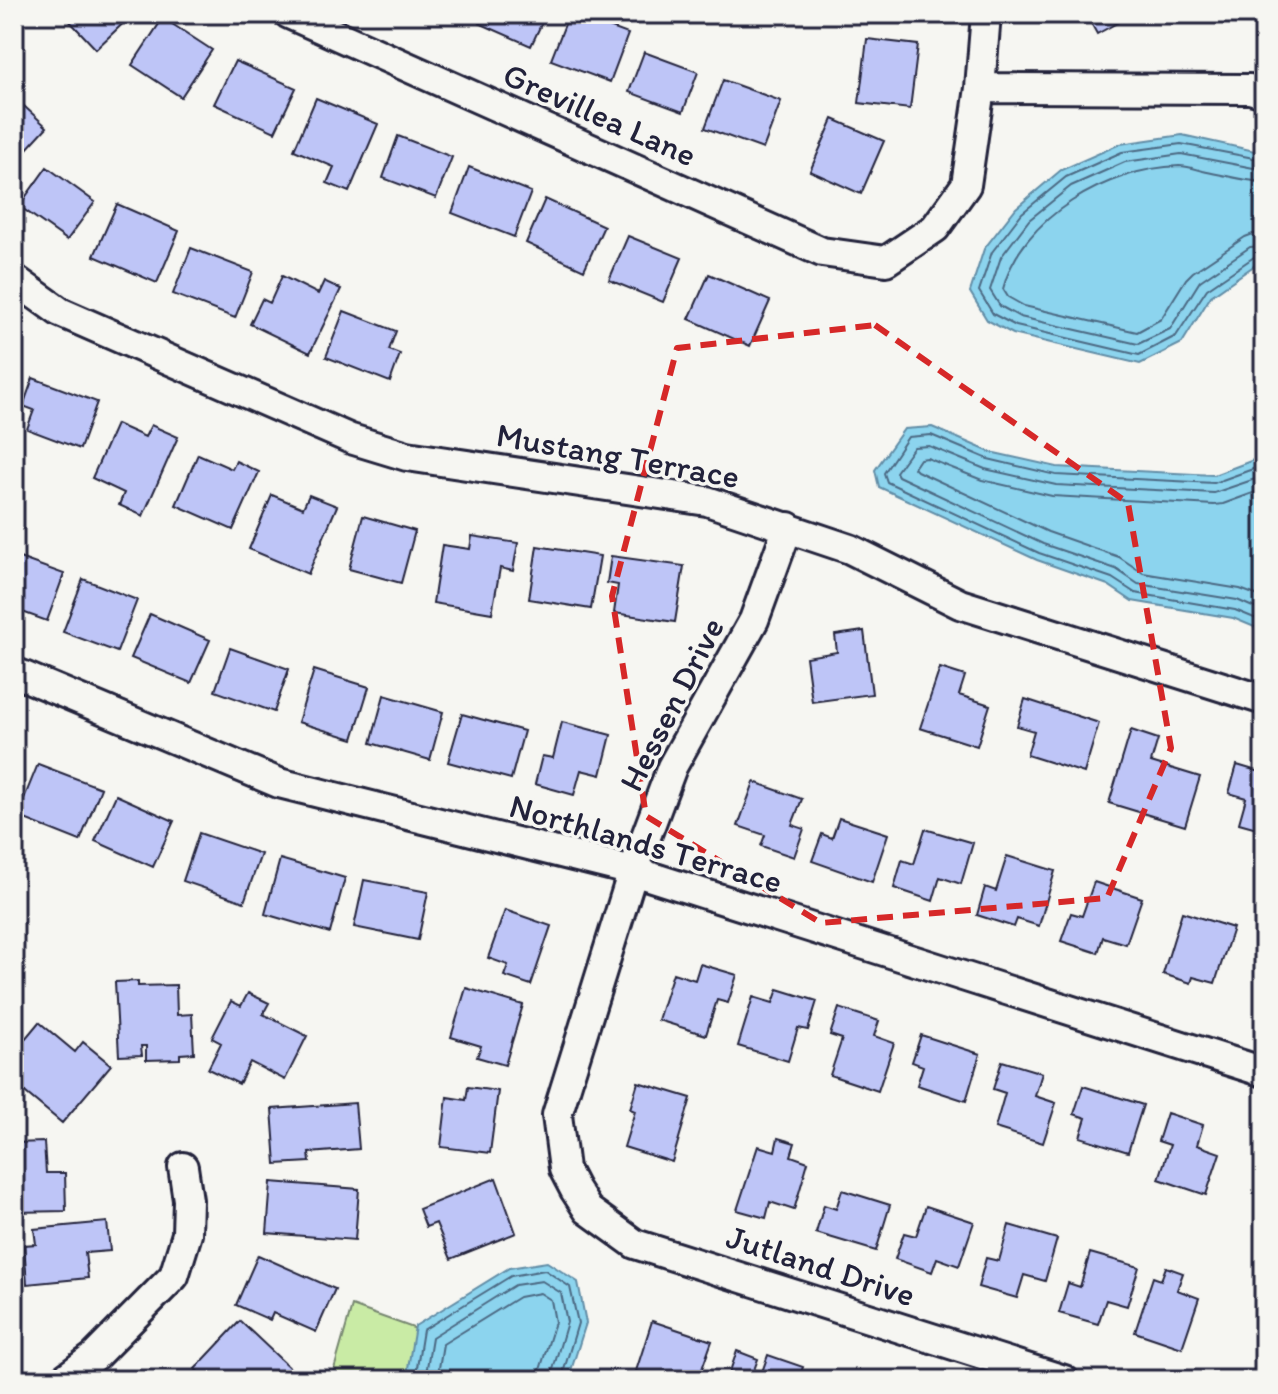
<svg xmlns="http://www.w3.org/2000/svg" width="1278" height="1394" font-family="Itim,sans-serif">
  <rect width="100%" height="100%" fill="#f6f6f2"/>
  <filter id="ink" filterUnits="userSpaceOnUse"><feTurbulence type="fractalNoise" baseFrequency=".0125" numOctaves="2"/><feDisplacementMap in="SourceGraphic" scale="16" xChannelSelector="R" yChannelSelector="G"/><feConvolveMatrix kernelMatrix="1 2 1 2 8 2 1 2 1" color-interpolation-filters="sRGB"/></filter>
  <g filter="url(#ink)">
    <path fill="#c9eba5" stroke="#768670" stroke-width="2" d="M352,1306L558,1380H331Z"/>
    <path fill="#8cd4ee" stroke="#628da6" stroke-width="2" d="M1182,135L1264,153V264L1258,263L1211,296L1182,343L1140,364L1013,334L987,320L970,292L984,249L1016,208L1061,170L1120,144Z
      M932,427L990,452L1057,467L1214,475L1264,456V631L1233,618L1132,601L1108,585L1037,560L879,487L875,470L904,429Z
      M547,1262L578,1282L586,1323L568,1380H408L407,1374L415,1326L509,1268Z"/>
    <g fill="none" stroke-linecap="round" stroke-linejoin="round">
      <path stroke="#4c6983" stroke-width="2" d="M1264,160L1181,144L1122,152L1066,177L1022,213L992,252L979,291L993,314L1016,326L1139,355L1176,336L1207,289L1254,257L1264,256
        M1264,170L1181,154L1125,162L1071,186L1029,220L1001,257L990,290L1000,306L1020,317L1138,344L1170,329L1200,281L1250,247L1264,246
        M1264,182C1244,181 1223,175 1203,171C1196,169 1187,166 1179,166C1109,168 1021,217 1003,289L1008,297L1024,306L1137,332L1161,319L1186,279L1193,272L1245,237L1253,234H1264
        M1264,465L1214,483L1056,475L988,459L931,435L908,437L884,473L887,482L1039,553L1112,578L1135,593L1235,610L1264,622
        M1264,476L1214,493L1056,485L985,469L929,446L914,447L896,472L898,476L1043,544L1116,569L1138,584L1237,600L1264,612
        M1264,489L1223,504L1214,505L1052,496L982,480L927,458L920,459L914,468L917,471L1048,532L1119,557L1143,573L1240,589L1264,598
        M415,1380L423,1330L511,1276L545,1270L570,1287L578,1323L561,1380
        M425,1380L432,1337L515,1285L542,1281L561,1293L567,1322L552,1373L551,1380
        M437,1380L443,1344L519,1297L540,1293L551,1300L555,1322L540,1370L539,1380"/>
    </g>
    <path fill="#bec5f7" stroke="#22223b" stroke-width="2" d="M63,14H133L96,49Z
      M483,14H546L531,46L479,23Z
      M569,14H574L628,34L610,82L551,60Z
      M1086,14H1133L1097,34Z
      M1225,14H1254L1250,27L1224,19Z
      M163,18L212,50L181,97L132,65Z
      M867,39L918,45L910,109L859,103Z
      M644,52L698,72L683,112L629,92Z
      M235,61L296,88L275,132L214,104Z
      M723,80L781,101L763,149L705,128Z
      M14,97L47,127L14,163Z
      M316,98L378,124L349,192L327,183L334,167L294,150Z
      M833,119L884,141L861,194L810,171Z
      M398,136L452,157L436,198L383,178Z
      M47,167L95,202L67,240L19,206Z
      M469,167L531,192L514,237L452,213Z
      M545,199L604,226L584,270L526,243Z
      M117,204L179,231L157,283L94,256Z
      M628,236L682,258L663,302L609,280Z
      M191,248L253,272L235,318L173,294Z
      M709,274L770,301L750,346L689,319Z
      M282,276L318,294L324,281L341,289L310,353L250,324L262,299L270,303Z
      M344,311L396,331L389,350L400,354L390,382L326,357Z
      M33,378L97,402L80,449L27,429L34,410L23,406Z
      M116,424L145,437L151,425L178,437L143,516L119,505L124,493L92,478Z
      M198,454L232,469L236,461L259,472L233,530L176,505Z
      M272,495L303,508L309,495L337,506L308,574L249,549Z
      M363,516L415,531L401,583L349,569Z
      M472,536L518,543L513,571L500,568L492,613L433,603L442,545L470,549Z
      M537,546L600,556L591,609L529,599Z
      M14,556L64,574L47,621L14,609Z
      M611,556L684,566L675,622L614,613L618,585L607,583Z
      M83,579L137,600L117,652L63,632Z
      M150,614L210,640L191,683L131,658Z
      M864,631L872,694L812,702L806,657L837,652L835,635Z
      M230,648L289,669L274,712L215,691Z
      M940,668L965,676L959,695L990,705L977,746L920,728Z
      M314,670L369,687L353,739L298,722Z
      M384,695L443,712L430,760L371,743Z
      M1025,699L1099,723L1084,773L1027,755L1034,731L1017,726Z
      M462,714L524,731L511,779L448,762Z
      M562,722L611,735L601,775L581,770L574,795L535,784L542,756L553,758Z
      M1131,730L1158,739L1151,762L1200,777L1185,826L1109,803Z
      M38,764L101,788L80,841L17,816Z
      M1237,765L1264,773V830L1239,823L1246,798L1229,793Z
      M754,782L802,799L792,825L804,829L794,857L761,846L765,835L738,826Z
      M116,795L174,821L153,867L95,841Z
      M839,818L888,834L872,882L812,861L822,834L832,838Z
      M925,829L973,843L961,884L940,877L933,901L894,888L902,860L914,864Z
      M199,833L261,854L244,902L183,881Z
      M1007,856L1055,871L1039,926L1017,919L1014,927L977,915L985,887L996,891Z
      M280,859L345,878L330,933L265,914Z
      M364,880L428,892L418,940L354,927Z
      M1094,882L1142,898L1126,944L1103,937L1098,953L1061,941L1071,913L1082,916Z
      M505,910L551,926L531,985L504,976L508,965L488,958Z
      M1182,912L1233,928L1215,983L1193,977L1191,983L1163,974Z
      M700,964L737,975L728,1003L717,1000L706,1035L658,1020L673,973L695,980Z
      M138,981V986L176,985L177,1015L192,1014L194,1053L180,1054V1059L146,1060V1046H141L142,1055L119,1056L115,982Z
      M466,988L523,1005L505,1065L477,1057L481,1046L451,1037Z
      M778,989L817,1001L808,1030L798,1028L788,1061L738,1046L753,997L773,1003Z
      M248,993L269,1003L263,1014L307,1036L285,1080L250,1062L239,1084L208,1069L221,1043L212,1038L231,1001L241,1006Z
      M839,1008L879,1021L874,1036L894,1043L878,1091L830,1075L842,1039L830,1035Z
      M39,1022L75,1052L83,1042L111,1065L62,1123L14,1083V1052Z
      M921,1035L980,1054L966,1101L917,1085L923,1066L912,1062Z
      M1002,1061L1042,1073L1035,1096L1056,1103L1043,1143L995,1128L1005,1093L993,1089Z
      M638,1082L691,1098L672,1162L624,1147L635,1111L630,1109Z
      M1083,1086L1143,1105L1128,1152L1080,1137L1086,1118L1074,1114Z
      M468,1087L498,1091L490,1153L441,1147L447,1097L466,1100Z
      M355,1103L359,1149L309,1153L310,1162L276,1164L272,1109Z
      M1167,1113L1203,1125L1197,1145L1220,1153L1206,1195L1159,1179L1170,1145L1158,1141Z
      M778,1138L795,1143L791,1156L808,1162L794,1210L770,1202L766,1218L737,1210L758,1146L775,1151Z
      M44,1142L46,1173H65L66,1211L14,1212V1143Z
      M496,1178L516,1233L451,1259L436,1223L426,1227L419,1209Z
      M271,1182L359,1189L355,1240L267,1233Z
      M842,1190L890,1205L876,1251L816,1233L824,1205L836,1209Z
      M926,1206L974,1222L959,1266L937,1258L932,1272L895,1259L904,1233L916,1236Z
      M107,1222L110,1251L85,1253L88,1278L27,1284L24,1245L36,1244L34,1229Z
      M1009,1225L1057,1239L1045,1281L1024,1275L1017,1298L978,1287L986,1258L999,1261Z
      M1090,1253L1139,1267L1127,1306L1106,1300L1098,1324L1059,1313L1068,1283L1080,1287Z
      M258,1255L335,1289L316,1332L273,1313L270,1320L236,1305Z
      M1166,1267L1183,1273L1177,1290L1199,1298L1182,1348L1135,1332L1153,1277L1161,1280Z
      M240,1321L293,1371L285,1380H207L195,1369Z
      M652,1321L712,1341L698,1380H662L636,1371Z
      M737,1351L758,1359L754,1370L762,1372L768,1355L803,1367L798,1380H727Z"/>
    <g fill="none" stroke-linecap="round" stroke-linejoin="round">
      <defs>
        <path id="minor" d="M289,14L822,252L886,261L935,228L966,185L980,88L986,14
          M980,88L1250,89L1264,93
          M14,279L60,312L351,439L407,456L707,501L850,549L960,604L1264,700
          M788,527L754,620L672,767L633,871L557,1115L564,1169L575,1190L588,1210L635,1244L1064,1380
          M14,672L279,783L633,871L1264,1072
          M63,1380L95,1356L174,1276L187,1234L188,1200L183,1167"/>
      </defs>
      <use href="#minor" stroke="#22223b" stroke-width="34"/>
      <use href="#minor" stroke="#f6f6f2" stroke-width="28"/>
    </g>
  </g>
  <path fill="none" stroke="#d62828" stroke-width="6" stroke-dasharray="16 10" stroke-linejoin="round" d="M875,325L1128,503L1171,748L1107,898L821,923L646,816L612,596L677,348Z"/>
  <g text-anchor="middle" stroke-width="7" stroke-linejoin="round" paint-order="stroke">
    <g font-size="34" fill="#22223b" stroke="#f6f6f2">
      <text transform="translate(600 114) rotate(24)" y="12">Grevillea Lane</text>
      <text transform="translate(618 455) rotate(10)" y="12">Mustang Terrace</text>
      <text transform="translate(671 704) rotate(-63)" y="12">Hessen Drive</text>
      <text transform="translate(646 843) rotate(16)" y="12">Northlands Terrace</text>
      <text transform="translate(821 1265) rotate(18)" y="12">Jutland Drive</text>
    </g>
  </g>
  <rect width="1278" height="1394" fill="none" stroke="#f6f6f2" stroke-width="48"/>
  <rect x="24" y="24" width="1230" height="1346" fill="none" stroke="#22223b" stroke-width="3" filter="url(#ink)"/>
</svg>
